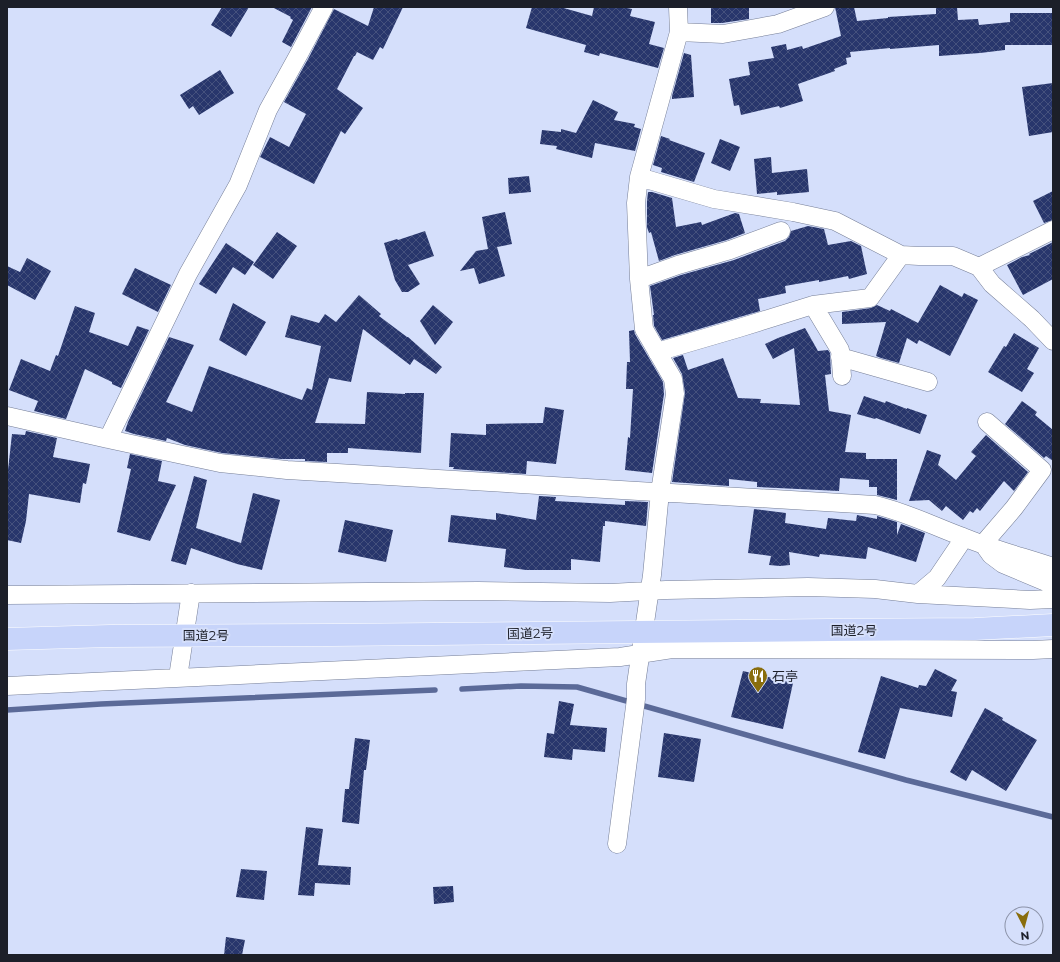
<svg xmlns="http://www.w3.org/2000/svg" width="1060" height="962" font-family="Montserrat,'Noto Sans JP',sans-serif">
  <defs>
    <pattern id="building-cross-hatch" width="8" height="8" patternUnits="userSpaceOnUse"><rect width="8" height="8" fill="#28366c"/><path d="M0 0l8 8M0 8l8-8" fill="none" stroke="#45517d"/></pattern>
  </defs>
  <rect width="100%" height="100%" fill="#d5dffb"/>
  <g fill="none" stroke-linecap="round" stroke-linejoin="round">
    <path stroke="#5b6a98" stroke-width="5.5" d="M462,689L521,686L577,687L906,780L1053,817
      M7,710L101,704L435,690"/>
  </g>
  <path fill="url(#building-cross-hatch)" d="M222,7H249L231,37L211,25Z
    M272,7H312L291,47L282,42L293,20L290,18L291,17Z
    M374,7H403L383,49L380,47L373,60L357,52L355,56H354L337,89L363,108L345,134L341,131L314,184L260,157L270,137L289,147L306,114L284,102L308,59L334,9L368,26Z
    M532,7H560L592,16L594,7H621L632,9L630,16L655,22L649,44L664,48L658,68L600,53L599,56L584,52L586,45L526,28Z
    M711,7H749V19L722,23H711Z
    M835,7H854L857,21L888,18V17L936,14V7H957L958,20L978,19L979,25L1010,22V13H1053V45H1005V50L980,53L939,56V45L890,49V48L850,52L851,57L846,58L847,64L834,69L835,71L798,84L803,101L780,108L779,106L741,115L739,105L734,106L729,79L750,75L748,62L774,58L771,47L786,44L787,50L802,46L803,49L841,36Z
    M684,53L691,55L694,97L672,99V96Z
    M220,70L234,93L199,115L193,106L189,109L180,95Z
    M1053,83V132L1029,136L1022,87Z
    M593,100L618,112L614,120L635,124L634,127L641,129L635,151L595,143L592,158L556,149L557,146L540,144L542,130L561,132V129L576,133Z
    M661,136L670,139L669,140L705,153L694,182L661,172L662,168L653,165Z
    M720,139L740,147L730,171L711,163Z
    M771,157L772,173L807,169L809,192L777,195V192L757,194L754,159Z
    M529,176L531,192L509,194L508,178Z
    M1053,191V220L1044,223L1033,201Z
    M648,192H652L672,198L676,227L701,222L702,225L735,213L739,214L745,233L727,240L675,255L659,261L651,232L649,233L647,227V201Z
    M505,212L512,244L497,247L505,276L479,284L474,268L460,271L476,251L488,249L482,217Z
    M808,226L824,229L828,245L851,241L861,246L867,274L849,279L848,276L819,282V280L785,286L786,293L758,299L760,311L662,340L654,326L653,315H654L650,286L681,275L734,260L785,241L789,237L791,231Z
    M425,231L434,256L408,265L420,284L408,292H402L395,280L384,243L397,239L398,240Z
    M277,232L297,246L273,279L253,265Z
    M1053,242V279L1023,295L1007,265L1022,257L1030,255L1029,254Z
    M226,243L254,262L245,275L233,267L216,294L199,284Z
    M27,258L51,271L35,300L7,285V266L20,272Z
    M135,268L171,285L158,312L122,294Z
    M940,285L962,297L964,293L978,300L950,356L919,340L917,344L907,338L899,363L881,358L876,356L886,322L842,324V312L871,308L877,305L890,311L891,309L918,323Z
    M359,295L381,314L379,316L407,337H408L442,367L436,374L414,359L410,365L363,329L351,382L329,378L315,423L365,424L367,392L405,394V393H424L421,453L348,448V453H327V462L305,461V459H281L222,453L185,445L167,438L166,441L134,434L125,431L128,422L169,337L194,345L166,402L192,412L209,366L302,400L307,388L312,390L321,346L285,337L291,315L319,323L325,314L336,322Z
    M233,303L266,322L246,356L219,340Z
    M433,305L453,322L435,345L420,321Z
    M75,306L95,313L89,332L128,346L137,326L149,330L121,388L112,384V382L85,369L66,419L34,411L38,401L9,390L21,359L50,371L56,355L58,356Z
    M805,328L818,351L828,350L830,353L831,374L825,375L829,411L851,415L845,452L866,453V459H897V500L877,495V487H869V480L840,478L839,491L757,487V482L729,479V486L672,482L685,393L682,374L673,358L683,355L688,370L723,358L738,398L761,399L760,403L800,405L794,348L773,359L765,344L778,338Z
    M634,330L635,334L663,382L664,394L652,473L625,470L628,437L630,438L633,389H626L627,362H630L629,331Z
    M1014,333L1039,348L1027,369L1034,373L1022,392L988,372L1004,346L1006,347Z
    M864,396L885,403L886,401L907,409V408L927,415L920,434L876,418L875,419L857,414Z
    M1022,401L1037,412L1035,415L1053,430V461L1046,456L1044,458L1005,424Z
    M545,407L564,410L556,464L527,461L526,474L453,469L454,467H449L451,433L486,435V424L543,423Z
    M26,431L57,438L53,457L90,464L86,484L83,483L80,503L29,494L26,521L21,543L7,540V479L12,434L25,435Z
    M986,435L1028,472L1014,491L1004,481L980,511L977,508L973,513L970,511L963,520L946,506L942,511L929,500L909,501L927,450L941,455L938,465L956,480L976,456L971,452Z
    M130,454L162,461L158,481L176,485L150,541L117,532L131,469L127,468Z
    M194,476L207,480L196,528L241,543L253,493L280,500L262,570L237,564L191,548L186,565L171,561Z
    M539,496L556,497L555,501L625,505V501L648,502L646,526L605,521V526H603L600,562L571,559V570H526L504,567L506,549L448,542L451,515L496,520V513L536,520Z
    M754,509L786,513L785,523L826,529L828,518L856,521L857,515L877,519V516L897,522V535L901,524L925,533L916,562L868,547L866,559L820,554L819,557L789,552L790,565L780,566L769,565L771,556L748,553Z
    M345,520L393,530L386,562L338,552Z
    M935,669L957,680L951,691L957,692L952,717L900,708L885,759L858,752L881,676L918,688L919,685L926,686Z
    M743,671L793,683L783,729L731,717Z
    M559,701L574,704L570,725L607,728L605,752L573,749L572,760L544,757L547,733L554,734Z
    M985,708L1003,718L1002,720L1037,740L1006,791L972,770L966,781L950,772Z
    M664,733L701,739L694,782L658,777Z
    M355,738L370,740L366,770H364L359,824L342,822L345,789H349Z
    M306,827L323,829L318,865L351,867L350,885L315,883L314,896L298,895Z
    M241,869L267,871L264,900L236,897Z
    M453,886L454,902L434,904L433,887Z
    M226,937L245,940L242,955H224Z"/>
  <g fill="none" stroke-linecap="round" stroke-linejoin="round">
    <defs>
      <path id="minor" d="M679,32L723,34L778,24L825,7
        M639,177L714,199L793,212L835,221L901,255L919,256H953L979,267L992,284L1032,319L1053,341
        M979,267L1053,230
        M639,279L678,265L730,250L781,231
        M813,305L870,298L901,255
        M657,352L739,328L813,305L840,350L842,376
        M840,357L928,382
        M7,416L108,439L220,463L287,470L875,505C906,512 933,526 963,537C992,549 1023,557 1053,567
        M108,439L188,274L238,185L268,110L299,54L324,7
        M983,544L1014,508L1042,470L987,422
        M986,548L991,555L1003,564L1053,585
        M918,594L937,578L964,538
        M7,595L478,591L610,593L666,590L808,587L875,589L918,594L1030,600L1053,599
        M178,677L191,593
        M7,686L620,657L672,649L1033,650L1053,649
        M617,844L636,699V684L652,575L660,492L675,394L673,379L644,329L639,279L636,203L639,177L679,32L678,7"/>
    </defs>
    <use href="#minor" stroke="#757e97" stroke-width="19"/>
    <use href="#minor" stroke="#fff" stroke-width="18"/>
    <defs>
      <path id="trunk-bridge" d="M7,639L110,636L331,635L829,630L975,629L1053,625"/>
    </defs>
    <use href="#trunk-bridge" stroke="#fff" stroke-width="23" stroke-linecap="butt"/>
    <use href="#trunk-bridge" stroke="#c7d4fa" stroke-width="22"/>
  </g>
  <defs>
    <symbol id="restaurant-pin" viewBox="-11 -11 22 30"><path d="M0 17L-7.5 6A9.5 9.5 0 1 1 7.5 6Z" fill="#896d0c" stroke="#d5dffb"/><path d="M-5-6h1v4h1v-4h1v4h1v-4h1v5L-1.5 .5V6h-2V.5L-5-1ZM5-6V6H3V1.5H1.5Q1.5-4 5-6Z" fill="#fff"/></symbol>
  </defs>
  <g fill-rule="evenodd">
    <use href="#restaurant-pin" x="747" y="665" width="22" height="30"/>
  </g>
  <g text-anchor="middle" stroke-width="4" stroke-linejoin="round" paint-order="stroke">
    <g font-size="13" fill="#1c1f29" stroke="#d5dffb">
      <text x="854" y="635">国道2号</text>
      <text transform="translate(530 633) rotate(-1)" y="5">国道2号</text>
      <text x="206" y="640">国道2号</text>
    </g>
    <g font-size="13" fill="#1c1f29" stroke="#d5dffb" text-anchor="start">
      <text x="772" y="681">石亭</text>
    </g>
  </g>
  <rect width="1060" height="962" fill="none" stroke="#1c1f29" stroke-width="16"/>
  <g transform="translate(1024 926) rotate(174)"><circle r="19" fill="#d5dffb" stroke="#8b92a7"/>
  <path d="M0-3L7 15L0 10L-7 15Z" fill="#896d0c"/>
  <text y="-6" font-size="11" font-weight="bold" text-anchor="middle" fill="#1c1f29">N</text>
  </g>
</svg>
